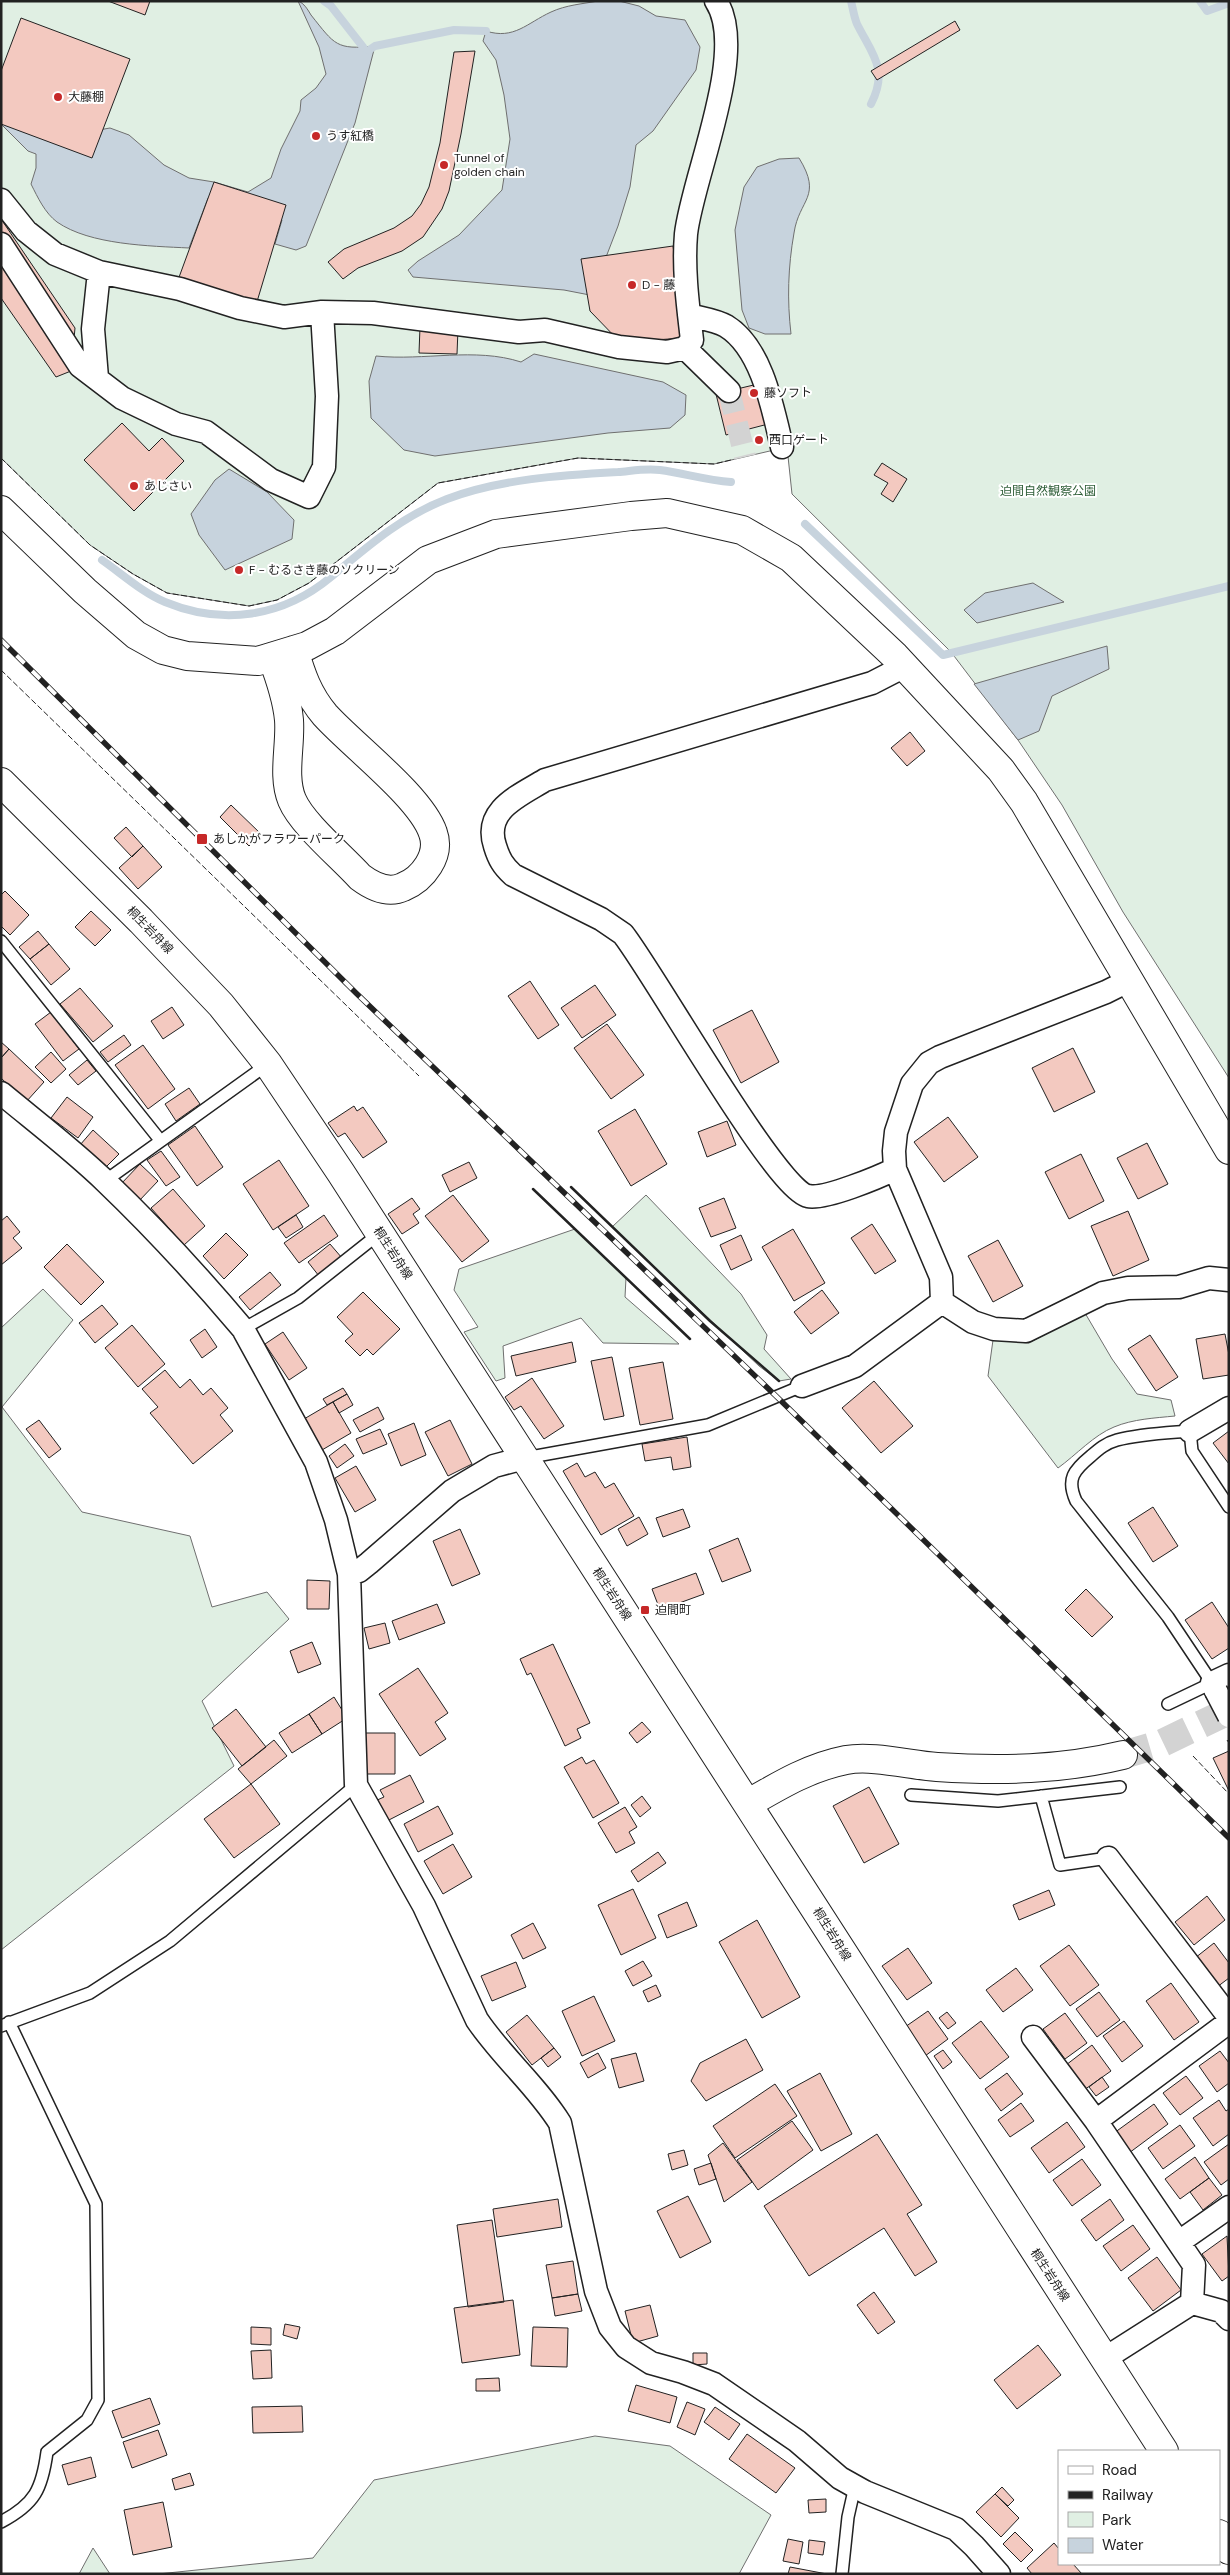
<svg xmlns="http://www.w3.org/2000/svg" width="1230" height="2575" font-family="'DM Sans','Noto Sans JP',sans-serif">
  <rect width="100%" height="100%" fill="#fff"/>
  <path fill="#e0efe3" stroke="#6f6f6f" d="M1,1H1229V1078L1123,912L1062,805L1018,740L951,652L792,494L787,447L714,464L578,458L438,483L309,583L277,600L249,606L167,593L133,574L90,545L1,458Z
    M646,1195L741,1294L767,1335L764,1349L791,1379L779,1381L759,1366L612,1227Z
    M575,1229L626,1278L625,1297L679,1344L603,1343L581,1318L503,1346L505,1378L496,1381L464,1332L478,1327L454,1290L459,1269Z
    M43,1289L73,1320L2,1407L82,1512L190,1536L212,1607L267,1592L289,1619L202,1701L234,1766L1,1950V1328Z
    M1085,1313L1112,1359L1137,1394L1171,1400L1175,1416C1155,1418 1133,1419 1114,1427C1094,1435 1076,1455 1058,1468L988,1376L993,1340L1029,1343Z
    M595,2436L670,2446L771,2515L739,2574H158L313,2558L374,2480Z
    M93,2548L110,2574H79Z"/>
  <path fill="#c7d3dd" stroke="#6f6f6f" d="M298,1C304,3 308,10 311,15C335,45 336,50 375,46L355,123L306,246L296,250L275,244L282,220L208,198L189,248C150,246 90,245 57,222C45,213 38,198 31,184L36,168V154L28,151L2,125L1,108L93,131L110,128L129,135L164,165L189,178L214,182L248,192L271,178L281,149L300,111L301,100L316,88L326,74L319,47Z
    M598,1H619L639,6L656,16L685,20L700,47L696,70L653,131L636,145L630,187L618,226L598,278L600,297L564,290L413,277L408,270L418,261L459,235L502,190L510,139L504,95L496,60L483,41L486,31C514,40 527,23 551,12C566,5 582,4 598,1Z
    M799,158C823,197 799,199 794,233C788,267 787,300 791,334H765L749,328L742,310L735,230L744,187L757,167L779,159Z
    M534,354L663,382L686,395L685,415L670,428L608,433L435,456L404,450L371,418L369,381L376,356C424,361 475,347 521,362Z
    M229,469L267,492L294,520L292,539L225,570L199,535L191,514L215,480Z
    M1033,583L1064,602L977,623L964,610L985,593Z
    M1107,646L1109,669L1052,696L1039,731L1018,740L974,684Z"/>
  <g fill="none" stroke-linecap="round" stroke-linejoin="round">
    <path stroke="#c7d3dd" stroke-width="8" d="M324,1L331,6L363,47
      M851,1C853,9 854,17 857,24C872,54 889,69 871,104
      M1200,1L1207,11L1229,3
      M369,50L375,46L454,30L486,31
      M805,524L943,655L1229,586
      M102,560C122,574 143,593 165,602C223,626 283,617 331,577C367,547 402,516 447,499C500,479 562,475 618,472C631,471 646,468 660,470C683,473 706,480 731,482"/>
  </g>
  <path fill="#f3c9c0" stroke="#222" d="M108,1H150L145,15Z
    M21,18L130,59L92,158L1,124V71Z
    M955,21L960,30L877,80L871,71Z
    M475,51L461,134L449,191L442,209L423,237L402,251L358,268L343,279L328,262L344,249L394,228L412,216L421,204L429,187L440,143L454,52Z
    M214,182L286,205L256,305L178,280Z
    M1,219L75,328L71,371L56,377L1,298Z
    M673,246L686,338L620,342L590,311L581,259Z
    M420,327L458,329L457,354L419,353Z
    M762,383L772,423L726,435L716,394Z
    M122,423L149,451L162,438L184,461L134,511L84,460Z
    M882,463L907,479L893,502L881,494L888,483L874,475Z
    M910,732L925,751L907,766L891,748Z
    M231,805L261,834L249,846L220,817Z
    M126,827L143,846L132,857L114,838Z
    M143,846L162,867L138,889L119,868Z
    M5,891L29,915L10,935L1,926V895Z
    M91,911L111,930L95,946L75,927Z
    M38,931L49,944L30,959L19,947Z
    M49,944L70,969L51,985L30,959Z
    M530,981L559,1025L538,1039L508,996Z
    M595,985L616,1015L582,1038L561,1008Z
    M80,988L113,1026L93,1042L60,1004Z
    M172,1007L184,1025L163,1039L151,1021Z
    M752,1010L779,1062L741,1083L713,1030Z
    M51,1012L79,1049L63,1061L35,1024Z
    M607,1024L644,1075L611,1099L574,1048Z
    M124,1035L131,1045L108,1062L100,1052Z
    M1,1042L9,1049L1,1058Z
    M143,1045L175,1089L148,1109L115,1065Z
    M1073,1048L1095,1092L1054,1112L1032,1068Z
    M9,1049L44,1082L26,1102L1,1078V1058Z
    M51,1052L66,1069L51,1083L35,1067Z
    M87,1060L96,1071L78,1085L69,1075Z
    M189,1088L200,1104L176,1121L165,1104Z
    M67,1097L93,1117L78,1138L51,1118Z
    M354,1106L357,1111L363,1107L387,1142L363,1158L345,1133L338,1137L328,1123Z
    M635,1109L667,1164L631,1186L598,1131Z
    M948,1117L978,1157L944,1182L914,1142Z
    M727,1121L736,1145L707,1157L698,1132Z
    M195,1126L223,1167L197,1186L168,1145Z
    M93,1130L119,1154L105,1168L80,1145Z
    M1147,1143L1168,1184L1138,1199L1117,1158Z
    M161,1151L180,1177L166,1186L147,1160Z
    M1081,1154L1104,1201L1069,1219L1045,1172Z
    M279,1160L309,1206L273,1230L243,1184Z
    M469,1162L477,1178L450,1192L442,1175Z
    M140,1164L158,1181L138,1202L120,1185Z
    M173,1189L205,1226L184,1245L151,1208Z
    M453,1195L489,1241L462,1262L425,1216Z
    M412,1198L420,1209L413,1214L419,1223L402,1234L388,1214Z
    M724,1198L736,1228L711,1237L699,1208Z
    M1128,1211L1149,1260L1113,1276L1091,1226Z
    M296,1215L303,1227L286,1238L278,1227Z
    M324,1215L338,1236L299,1263L284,1243Z
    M7,1216L20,1232L13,1238L22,1248L1,1265V1221Z
    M872,1224L896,1261L875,1274L851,1238Z
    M793,1229L825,1283L794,1301L762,1247Z
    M226,1233L248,1255L224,1279L203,1256Z
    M741,1235L752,1260L731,1270L720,1245Z
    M998,1240L1023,1286L993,1302L968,1256Z
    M67,1244L104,1282L81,1305L44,1267Z
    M330,1244L342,1258L319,1276L308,1262Z
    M270,1272L281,1285L250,1310L239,1297Z
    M822,1290L839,1313L811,1334L794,1312Z
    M363,1292L400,1329L373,1355L367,1349L360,1356L345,1341L353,1334L337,1317Z
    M102,1305L118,1324L95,1343L79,1323Z
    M132,1325L165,1364L138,1387L105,1348Z
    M205,1329L217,1347L202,1358L190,1340Z
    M283,1332L307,1368L289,1380L265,1344Z
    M1225,1334L1229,1355V1375L1203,1379L1196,1339Z
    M1150,1335L1178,1377L1156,1391L1128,1349Z
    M572,1342L576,1362L516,1376L511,1356Z
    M612,1357L624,1416L604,1420L591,1361Z
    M663,1362L673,1419L640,1425L629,1368Z
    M165,1370L180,1388L190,1379L203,1395L211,1388L228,1408L220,1415L233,1431L193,1464L150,1413L158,1407L142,1389Z
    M532,1378L564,1426L544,1439L521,1406L514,1410L505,1397Z
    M874,1381L913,1426L881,1453L842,1408Z
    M343,1388L347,1394L327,1405L323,1399Z
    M347,1394L353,1405L339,1413L333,1402Z
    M333,1402L351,1433L322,1450L304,1419Z
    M378,1407L384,1419L360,1432L353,1420Z
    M39,1420L61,1449L49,1458L26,1429Z
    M450,1420L472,1464L448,1476L425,1432Z
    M414,1423L426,1455L401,1466L388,1434Z
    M380,1429L387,1444L363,1454L356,1439Z
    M1229,1431V1464L1213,1443Z
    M687,1437L691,1467L673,1470L671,1457L645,1461L642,1444Z
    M345,1444L354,1456L337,1468L329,1456Z
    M577,1463L585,1477L595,1472L605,1488L614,1483L634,1516L601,1535L563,1471Z
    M356,1466L376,1500L355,1512L335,1478Z
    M1153,1507L1178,1546L1153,1562L1128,1523Z
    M683,1509L690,1527L663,1537L656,1518Z
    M639,1517L648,1534L627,1546L618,1529Z
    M460,1529L480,1574L452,1586L433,1541Z
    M738,1538L751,1571L722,1582L709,1550Z
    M696,1573L704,1594L660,1610L652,1589Z
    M307,1580L330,1581L329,1609H307Z
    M1086,1589L1113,1617L1092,1637L1065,1610Z
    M1212,1602L1229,1628V1648L1212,1659L1185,1620Z
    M437,1604L445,1623L399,1640L392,1621Z
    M385,1623L390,1643L369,1649L364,1628Z
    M312,1642L321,1664L298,1673L290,1651Z
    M553,1644L590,1723L577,1729L581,1738L565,1746L531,1673L527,1675L520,1659Z
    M418,1668L448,1713L435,1722L446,1739L420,1756L379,1694Z
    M334,1697L347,1718L322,1734L309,1714Z
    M236,1709L266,1747L242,1766L212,1728Z
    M309,1714L322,1734L292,1753L279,1733Z
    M642,1722L651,1732L637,1743L629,1733Z
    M364,1733H395V1774H364Z
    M274,1740L287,1756L251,1784L238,1769Z
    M1229,1751V1791L1213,1758Z
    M582,1757L586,1764L594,1760L619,1803L593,1818L564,1767Z
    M410,1775L424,1802L385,1822L375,1801L384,1797L380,1790Z
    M251,1784L280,1824L234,1858L204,1819Z
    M869,1787L899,1844L864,1863L833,1806Z
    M642,1796L651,1808L640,1817L631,1805Z
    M438,1806L453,1834L418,1852L404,1824Z
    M625,1807L637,1827L629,1832L635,1843L616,1853L598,1823Z
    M453,1844L472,1877L443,1894L424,1861Z
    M658,1852L666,1863L638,1882L631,1871Z
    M633,1889L656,1938L621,1955L598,1905Z
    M1049,1890L1055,1905L1019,1920L1013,1905Z
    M1207,1896L1225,1920L1194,1945L1175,1922Z
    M687,1902L697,1926L667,1938L658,1915Z
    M757,1920L800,1997L762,2018L719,1942Z
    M533,1923L546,1948L523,1959L511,1935Z
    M1214,1943L1229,1963V1978L1217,1987L1195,1958Z
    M1069,1945L1099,1985L1070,2006L1040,1966Z
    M908,1948L932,1983L907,2000L882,1966Z
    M643,1961L652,1976L633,1986L625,1971Z
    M516,1962L526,1987L492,2001L481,1976Z
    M1016,1968L1033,1990L1003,2012L986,1990Z
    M1171,1983L1199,2022L1174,2040L1146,2001Z
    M656,1985L661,1996L648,2002L643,1991Z
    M1099,1992L1120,2020L1097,2037L1076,2009Z
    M594,1996L615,2041L582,2056L562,2011Z
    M928,2011L948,2039L925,2056L905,2027Z
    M947,2012L956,2023L948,2029L939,2018Z
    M1065,2013L1087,2043L1065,2059L1043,2029Z
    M527,2015L554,2048L532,2065L506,2032Z
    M981,2021L1009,2057L980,2079L952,2043Z
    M1124,2021L1143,2046L1122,2062L1103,2036Z
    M746,2039L763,2070L706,2101L691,2081L700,2063Z
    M1092,2045L1111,2071L1084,2090L1066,2065Z
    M554,2048L561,2057L548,2067L541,2058Z
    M943,2050L952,2062L943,2069L934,2056Z
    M1220,2051L1229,2063V2083L1217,2092L1199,2066Z
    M598,2053L606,2068L588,2078L580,2063Z
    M636,2053L644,2081L619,2088L611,2059Z
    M820,2073L852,2134L821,2151L787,2091Z
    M1007,2073L1023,2094L1001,2111L985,2089Z
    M1186,2076L1203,2098L1180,2115L1163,2093Z
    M1102,2077L1109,2087L1096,2096L1089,2087Z
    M775,2084L797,2116L735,2158L713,2126Z
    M1219,2100L1226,2111L1229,2109V2134L1213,2146L1193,2118Z
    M1021,2103L1034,2121L1010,2137L998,2120Z
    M1154,2104L1168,2124L1129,2153L1114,2133Z
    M792,2121L813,2150L758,2190L737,2160Z
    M1067,2122L1085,2147L1049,2173L1031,2148Z
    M1180,2125L1195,2146L1163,2169L1148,2148Z
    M877,2134L922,2205L907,2214L937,2262L915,2276L884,2228L809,2276L764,2206Z
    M723,2143L752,2182L724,2202L708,2155Z
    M1229,2144V2179L1221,2185L1204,2162Z
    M684,2150L688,2165L672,2170L668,2154Z
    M1195,2157L1209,2178L1180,2199L1165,2179Z
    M1082,2159L1101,2185L1072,2206L1053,2180Z
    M711,2163L716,2179L699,2185L694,2169Z
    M1209,2178L1222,2195L1203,2210L1190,2192Z
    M688,2196L711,2242L680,2258L657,2211Z
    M558,2199L562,2227L497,2237L493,2209Z
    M1110,2199L1124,2220L1096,2241L1081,2220Z
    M492,2220L504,2302L468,2307L457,2225Z
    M1133,2225L1150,2249L1121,2271L1103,2246Z
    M1227,2236L1229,2276L1222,2281L1202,2254Z
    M1157,2257L1181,2290L1153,2311L1128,2278Z
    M573,2261L578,2294L552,2298L546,2265Z
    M874,2292L895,2322L878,2334L857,2305Z
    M578,2294L582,2311L555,2316L552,2298Z
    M513,2300L520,2355L462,2363L454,2308Z
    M650,2305L658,2336L633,2343L625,2311Z
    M285,2324L300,2327L297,2339L283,2335Z
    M251,2327L271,2328V2345L251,2344Z
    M533,2327L568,2328L567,2367L531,2366Z
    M1038,2345L1061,2375L1017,2409L994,2380Z
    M271,2350L272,2378L253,2379L251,2351Z
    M693,2353H707V2364L693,2365Z
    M499,2378L500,2391H476V2379Z
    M636,2385L677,2397L670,2423L628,2411Z
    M150,2398L160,2424L122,2438L112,2411Z
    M687,2402L705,2409L695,2435L677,2427Z
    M302,2406L303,2432L253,2433L252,2407Z
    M715,2407L740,2424L729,2440L704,2422Z
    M158,2430L167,2455L132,2468L123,2442Z
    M747,2434L795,2468L776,2493L729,2459Z
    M91,2457L96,2477L68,2485L62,2465Z
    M190,2473L194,2485L175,2490L172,2479Z
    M1002,2487L1014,2500L1008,2506L995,2494Z
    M995,2494L1019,2518L1001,2537L976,2512Z
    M826,2499V2512L809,2513L808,2500Z
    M163,2502L172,2547L133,2555L124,2510Z
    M1015,2532L1033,2550L1021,2562L1003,2544Z
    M788,2539L803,2542L799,2564L783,2561Z
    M809,2540L825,2542L823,2555L808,2553Z
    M1054,2543L1059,2549V2564H1073L1082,2574H1032L1027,2568Z
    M790,2567L827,2574H788Z"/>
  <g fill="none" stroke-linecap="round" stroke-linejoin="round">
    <path stroke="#d3d3d3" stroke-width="22" stroke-dasharray="22 11" stroke-linecap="butt" d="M729,391L745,457"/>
    <path stroke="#d3d3d3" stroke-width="28" stroke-dasharray="28 14" stroke-linecap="butt" d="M1123,1755L1160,1744L1229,1711"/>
    <defs>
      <path id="lane" d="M1,941L160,1140
        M105,1181L268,1064
        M243,1329L298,1298L380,1233
        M525,1458L708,1425L802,1386
        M1168,1704L1212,1683L1168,1617L1076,1501C1066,1479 1074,1470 1091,1456C1099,1449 1106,1443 1117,1440C1140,1434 1166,1433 1190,1431L1192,1451L1229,1507
        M911,1795L998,1801L1120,1787
        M1041,1796L1060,1865L1108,1858
        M1,2026L90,1993L170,1941L356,1785
        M1,2522C35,2504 42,2489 47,2452L87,2420L98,2400L96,2204L9,2022
        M842,2574L848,2517L855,2486"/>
      <path id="street" d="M1,200L26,231L55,254L99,272L180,289L240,308L284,317L322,312L373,313L519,332L545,330L619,347L667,352L685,348L692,340C688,306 683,269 686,234C692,178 749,51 716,1
        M1,244L80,366L122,398L176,424L206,432L271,480L309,497L324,467L327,396L322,312
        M689,315C700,318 716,320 726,326C762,348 773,409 782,447
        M685,348L729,391
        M97,378L93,329L99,272
        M1,1093C36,1122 73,1150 106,1182C154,1228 200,1278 243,1329L316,1462L336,1520L349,1574L356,1785L424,1906L477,2020C502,2057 537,2086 560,2123L596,2291L610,2327L626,2347L651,2363L683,2372L714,2384L797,2441L840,2478L865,2492L956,2529L974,2546L999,2574
        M895,1169C879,1177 824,1200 808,1196C776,1190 654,973 623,934L601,919L513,875C503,866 499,859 495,846C483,810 519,796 545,780L872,683L905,666
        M942,1302L941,1277L895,1169L894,1151L896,1132L912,1084L929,1063L940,1057L1106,992L1128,981
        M942,1302L973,1322L994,1329L1026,1331L1103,1293L1128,1288L1179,1287L1209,1278L1229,1280
        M802,1386L855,1366L942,1302
        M1190,1431L1229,1408
        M349,1574L359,1571L369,1563L452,1491L494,1466L524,1458
        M1216,1691L1212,1683L1229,1675
        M1108,1858L1229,2017
        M1033,2037L1096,2121L1194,2265L1192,2303
        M1096,2121L1229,2022
        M1179,2242L1229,2207
        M1104,2359L1192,2303L1221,2311L1229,2319"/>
      <path id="secondary" d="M1,510L85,591L136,635L163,650L187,656L258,661L307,646L335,631L428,560L496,534L631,516L667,513L742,530L791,558L895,656L1001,770L1024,802L1229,1150
        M272,657C280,678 287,698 289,720C291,745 282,776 292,800C302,824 342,857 360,877C372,886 388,894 403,887C423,879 441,855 433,833C421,797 352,745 325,715C308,695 301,674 294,650
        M749,1803C780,1785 810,1767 846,1760C872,1755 910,1765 937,1767C1000,1771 1061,1770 1123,1755"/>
      <path id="primary" d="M1,782L141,921L221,1005L268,1064L341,1173L1164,2451
        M1219,2534L1229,2550"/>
    </defs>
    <use href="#lane" stroke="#222" stroke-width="14"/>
    <use href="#street" stroke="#222" stroke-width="25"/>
    <use href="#secondary" stroke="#222" stroke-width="30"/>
    <use href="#primary" stroke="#222" stroke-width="30"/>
    <use href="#lane" stroke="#fff" stroke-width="11"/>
    <use href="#street" stroke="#fff" stroke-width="22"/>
    <use href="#secondary" stroke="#fff" stroke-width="28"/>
    <use href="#primary" stroke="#fff" stroke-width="28"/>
    <defs>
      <path id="rail" d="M1,640L356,993L776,1396L1229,1838"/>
    </defs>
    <use href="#rail" stroke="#222" stroke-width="5.5"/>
    <use href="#rail" stroke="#fff" stroke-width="4" stroke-dasharray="11" stroke-linecap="butt"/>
    <defs>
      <path id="street-bridge" d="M1216,1691L1229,1716"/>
    </defs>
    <use href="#street-bridge" stroke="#222" stroke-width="25" stroke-linecap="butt"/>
    <use href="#street-bridge" stroke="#fff" stroke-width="22"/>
    <path stroke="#222" stroke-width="1" stroke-dasharray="6 2.5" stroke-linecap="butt" d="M1,458L90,545L133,574L167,593L249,606L277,600L309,583L438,483L578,458L714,464L731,460
      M1,670L419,1076
      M1227,1740L1229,1743
      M1193,1756L1229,1794"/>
    <path stroke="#222" stroke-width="2.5" d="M571,1187L710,1321L779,1381
      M533,1189L690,1339"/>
  </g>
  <g fill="#c62828" stroke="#fff" stroke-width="2">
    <circle cx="58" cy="97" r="5"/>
    <circle cx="316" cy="136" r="5"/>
    <circle cx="444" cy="165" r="5"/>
    <circle cx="632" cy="285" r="5"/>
    <circle cx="754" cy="393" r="5"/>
    <circle cx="759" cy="440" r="5"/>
    <circle cx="134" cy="486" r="5"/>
    <circle cx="239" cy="570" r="5"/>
    <rect x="196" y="833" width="12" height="12" rx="2.5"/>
    <rect x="640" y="1605" width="10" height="10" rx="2.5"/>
  </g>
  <g text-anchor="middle" stroke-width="4" stroke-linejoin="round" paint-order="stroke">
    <g font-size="12" fill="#222" stroke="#fff" text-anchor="start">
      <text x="68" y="101">大藤棚</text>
      <text x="326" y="140">うす紅橋</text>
      <text x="454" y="162">Tunnel of<tspan x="454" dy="14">golden chain</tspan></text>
      <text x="642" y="289">D - 藤</text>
      <text x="764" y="397">藤ソフト</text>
      <text x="769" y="444">西口ゲート</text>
      <text x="144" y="490">あじさい</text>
      <text x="249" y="574">F - むるさき藤のソクリーン</text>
      <text x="213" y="843">あしかがフラワーパーク</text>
      <text x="655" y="1614">迫間町</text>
    </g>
    <g font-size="12" fill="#2f5e38" stroke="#fff">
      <text x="1048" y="495">迫間自然観察公園</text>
    </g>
    <g font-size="12" fill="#222" stroke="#fff">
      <text transform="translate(150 930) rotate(46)" y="4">桐生岩舟線</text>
      <text transform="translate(393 1253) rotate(57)" y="4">桐生岩舟線</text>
      <text transform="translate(612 1594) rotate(57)" y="4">桐生岩舟線</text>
      <text transform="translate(832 1934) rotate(58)" y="4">桐生岩舟線</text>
      <text transform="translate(1050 2275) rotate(57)" y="4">桐生岩舟線</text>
    </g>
  </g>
  <rect width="1230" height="2575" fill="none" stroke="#222222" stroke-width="5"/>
  <rect x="1058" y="2450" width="162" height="115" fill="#ffffff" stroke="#a7a7a7"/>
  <rect x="1068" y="2466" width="25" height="8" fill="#ffffff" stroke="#a7a7a7"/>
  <text x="1102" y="2475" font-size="15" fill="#222222">Road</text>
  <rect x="1068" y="2491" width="25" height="8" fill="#222222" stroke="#a7a7a7"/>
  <text x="1102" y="2500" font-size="15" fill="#222222">Railway</text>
  <rect x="1068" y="2512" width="25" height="15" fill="#e0efe3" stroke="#a7a7a7"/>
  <text x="1102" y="2525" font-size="15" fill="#222222">Park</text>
  <rect x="1068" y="2538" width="25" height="15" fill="#c7d3dd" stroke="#a7a7a7"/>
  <text x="1102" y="2550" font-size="15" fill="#222222">Water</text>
</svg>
